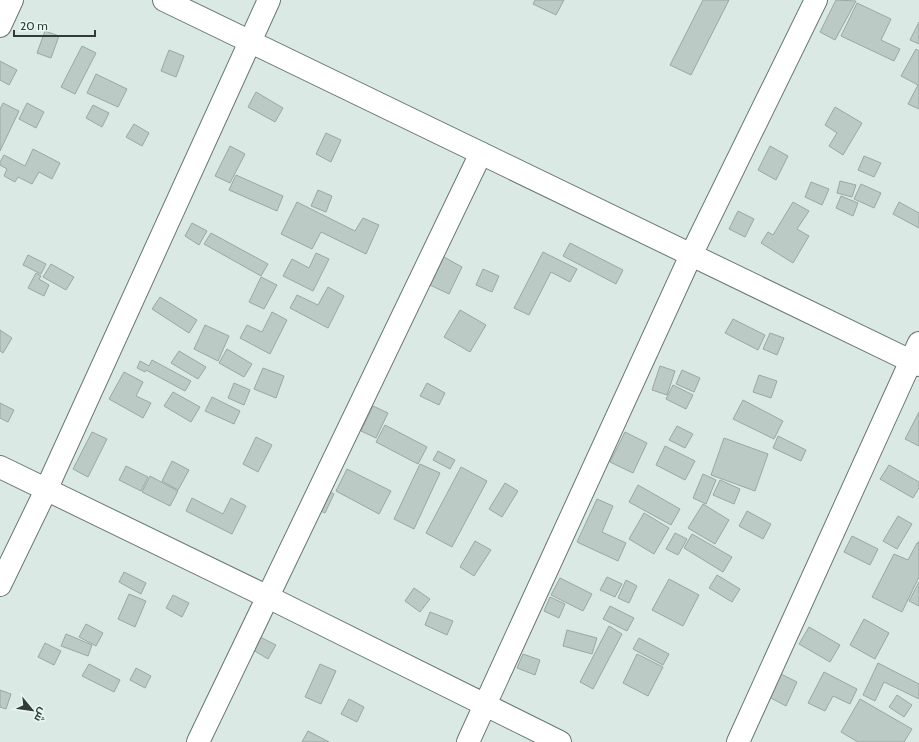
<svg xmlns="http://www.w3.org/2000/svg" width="919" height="742" font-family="Cabin,Cairo,sans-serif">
  <rect width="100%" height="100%" fill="#dae9e4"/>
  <path fill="#bbcac5" stroke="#99a8a3" d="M535,0H564L556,15L533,4Z
    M703,0H729L691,75L670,65Z
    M836,0L856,1L835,40L820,32Z
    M857,3L891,19L881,40L900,49L894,61L841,36Z
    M919,22V44L910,40Z
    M45,31L59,36L51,58L37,53Z
    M82,46L96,53L75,94L61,87Z
    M916,49L919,51V109L908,104L918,85L901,76Z
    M169,50L184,56L176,77L161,71Z
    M0,61L17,70L9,85L0,80Z
    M96,74L127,89L118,107L87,93Z
    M256,92L283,108L275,122L248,107Z
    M3,103L19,111L0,151V109Z
    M27,103L44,112L36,128L19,119Z
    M93,105L109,113L102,127L86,118Z
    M835,107L862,123L843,155L829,146L837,133L825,125Z
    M134,124L149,133L142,146L126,137Z
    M326,133L341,140L331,162L316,154Z
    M230,146L245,154L230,183L215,176Z
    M770,146L788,156L776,180L758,170Z
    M33,149L60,163L52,179L39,172L32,184L18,177L15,182L4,176L7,169L0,165V162L4,155L25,166Z
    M864,156L881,163L874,177L858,170Z
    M236,175L283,196L277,211L229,190Z
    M840,181L856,185L852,197L837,193Z
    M811,182L829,189L822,205L805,197Z
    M861,184L881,193L874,208L854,199Z
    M318,190L332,196L326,212L311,206Z
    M841,196L858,203L853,216L836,208Z
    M297,202L355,231L363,218L379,225L366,254L321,232L312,249L281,234Z
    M793,202L809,211L797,229L809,236L793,263L761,243L768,232L773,235Z
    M899,202L919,213V228L893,214Z
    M738,211L754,219L745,237L729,229Z
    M192,223L207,231L199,245L185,236Z
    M211,233L268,264L261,276L204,244Z
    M570,243L623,270L616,284L563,256Z
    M543,252L577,269L570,282L551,272L529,315L514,308Z
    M316,253L329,259L313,291L283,276L292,259L309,268Z
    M28,255L46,264L41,274L23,265Z
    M444,257L462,267L449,294L430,285Z
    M51,264L74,277L66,290L43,277Z
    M483,269L499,276L492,292L476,285Z
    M36,273L41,276L39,279L49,285L44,296L28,288Z
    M261,277L277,285L264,309L249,302Z
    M328,287L344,296L328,328L290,308L297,295L318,305Z
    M160,297L197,320L189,333L152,309Z
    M460,310L486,325L470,352L444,337Z
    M272,312L287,320L270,354L240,338L247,325L262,332Z
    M733,319L765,335L758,350L725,333Z
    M205,325L229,336L218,361L194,349Z
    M0,330L12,338L3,353L0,351Z
    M770,333L784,338L777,355L763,349Z
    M227,349L252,364L244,377L219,363Z
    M179,351L206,367L198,379L171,363Z
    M152,360L191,381L185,391L146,370L145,372L137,368L140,361L149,366Z
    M660,366L675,371L667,395L652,390Z
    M263,368L284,376L276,398L254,389Z
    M682,370L700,378L694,392L676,384Z
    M124,372L143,382L136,396L151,403L143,418L109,399Z
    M759,375L777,381L771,398L753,392Z
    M234,383L250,390L244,405L228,398Z
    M427,383L445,393L439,405L420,396Z
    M673,385L693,395L686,409L666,399Z
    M173,392L200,407L191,422L164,406Z
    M212,397L240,411L234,424L205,411Z
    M743,400L783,421L774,439L733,419Z
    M0,403L14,410L8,422L0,418Z
    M373,406L388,413L376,438L361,431Z
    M919,412V446L905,439Z
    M385,425L427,447L418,464L376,442Z
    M677,426L693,434L685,448L669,440Z
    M92,432L107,439L88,477L73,469Z
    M625,432L647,443L633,473L610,462Z
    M778,436L806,450L801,461L773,448Z
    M256,437L272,445L258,472L243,464Z
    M724,438L768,454L755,491L711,475Z
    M665,446L695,461L685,480L656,465Z
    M438,451L455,460L450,469L433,460Z
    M172,461L189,470L178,490L162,481Z
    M420,464L440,473L414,529L394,519Z
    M889,465L919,482V488L913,498L880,479Z
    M126,466L148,477L141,491L119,480Z
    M461,467L487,481L452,547L426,533Z
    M347,469L391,491L379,514L336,491Z
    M703,474L716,480L706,504L693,498Z
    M150,476L178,491L170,506L142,492Z
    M720,480L740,489L734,504L713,495Z
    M505,483L518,491L502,517L489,509Z
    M638,485L680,509L671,525L629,502Z
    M321,488L334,494L325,513L312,507Z
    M192,498L223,514L231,498L246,506L232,534L186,511Z
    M597,499L613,506L602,532L626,543L618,561L577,542Z
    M703,504L729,520L715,544L688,528Z
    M747,511L771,524L763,539L739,526Z
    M644,513L669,528L654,554L629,539Z
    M898,516L912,524L897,549L883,541Z
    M675,533L687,539L678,555L666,549Z
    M692,534L732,557L723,572L684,548Z
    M852,536L878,549L870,565L844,552Z
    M475,541L491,550L474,576L460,567Z
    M919,541V577L902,612L872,597L894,554L908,560L917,543H918Z
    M124,572L146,583L141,594L119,582Z
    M717,575L740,589L732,602L709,588Z
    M607,577L622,584L615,597L600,590Z
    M560,578L592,594L583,611L551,595Z
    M669,579L699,595L683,626L652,610Z
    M626,580L637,586L629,603L618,598Z
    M919,582V606L909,601Z
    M414,588L430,599L420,612L405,601Z
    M129,594L146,601L135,627L118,619Z
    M173,595L189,603L182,617L166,608Z
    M550,597L565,604L559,618L544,611Z
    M610,606L634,618L627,631L603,619Z
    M430,612L453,621L447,635L425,625Z
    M864,619L889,633L875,659L850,645Z
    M86,624L103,633L96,646L79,637Z
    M609,626L622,634L593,689L580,682Z
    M809,627L840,645L830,662L799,644Z
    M567,630L597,638L592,654L563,646Z
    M66,634L92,645L88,656L61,646Z
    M260,637L276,645L268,659L253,650Z
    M639,638L669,654L663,665L633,649Z
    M45,643L61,651L54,665L38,657Z
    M523,654L540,660L535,675L517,668Z
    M637,654L663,667L648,696L623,683Z
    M878,663L919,684V699L884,682L875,701L863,695Z
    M89,664L120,680L114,692L82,676Z
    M320,664L336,671L321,704L305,697Z
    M136,668L151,676L145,688L130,680Z
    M824,672L857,689L850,704L833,696L825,711L808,703Z
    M781,674L797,682L786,706L769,697Z
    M0,690L11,694L6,709L0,707Z
    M897,695L912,705L904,717L889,707Z
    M349,699L364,707L357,722L341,714Z
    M860,699L912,729L904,742H858L841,732Z
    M308,731L329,742H302Z"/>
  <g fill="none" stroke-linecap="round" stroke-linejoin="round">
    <defs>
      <path id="minor" d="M164,0L919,365
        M0,26L12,0
        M0,467L268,597L560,742
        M0,585L46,490L269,0
        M198,742L481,153
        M468,742L691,255L816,0
        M738,742L919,343"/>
    </defs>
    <use href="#minor" stroke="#697772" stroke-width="24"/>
    <use href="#minor" stroke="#fff" stroke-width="22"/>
  </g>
  <g transform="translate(32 710) rotate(119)" stroke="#e7f7f1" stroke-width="3" paint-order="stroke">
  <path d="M0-3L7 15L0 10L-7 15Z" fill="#343a37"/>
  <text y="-6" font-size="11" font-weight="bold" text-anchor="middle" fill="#343a37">ش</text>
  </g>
  <path d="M14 30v6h81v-6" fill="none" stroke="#343a37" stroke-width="2"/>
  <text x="20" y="30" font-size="12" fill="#343a37" stroke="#e7f7f1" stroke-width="3" paint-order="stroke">20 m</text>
</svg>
